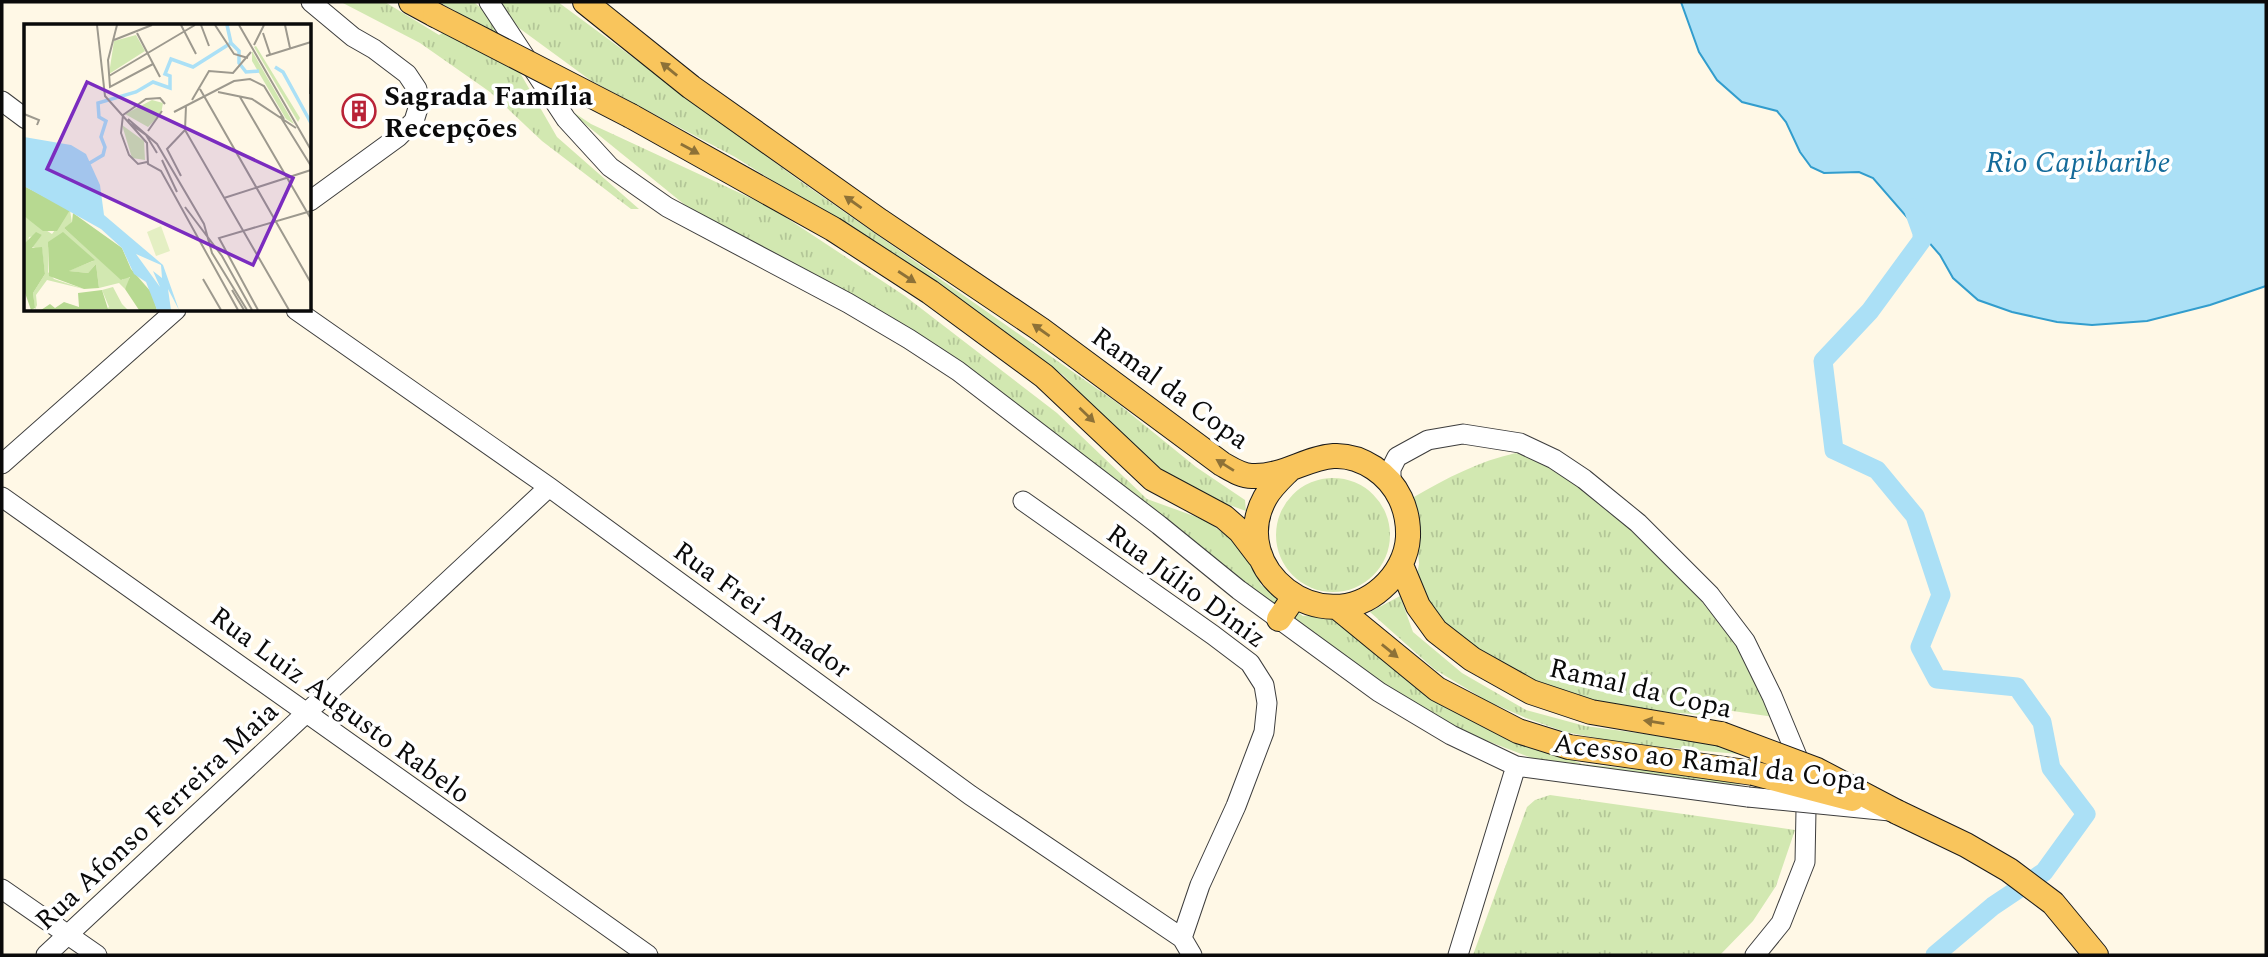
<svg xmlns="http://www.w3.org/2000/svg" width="2268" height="957" font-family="Spectral,serif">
  <defs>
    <pattern id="grass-tufts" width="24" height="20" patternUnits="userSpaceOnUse" patternTransform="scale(1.75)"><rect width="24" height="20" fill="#d2e8b1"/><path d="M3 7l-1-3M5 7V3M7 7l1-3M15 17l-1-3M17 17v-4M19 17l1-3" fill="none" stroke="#b3c697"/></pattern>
  </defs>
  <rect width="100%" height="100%" fill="#fff8e6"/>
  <path fill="url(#grass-tufts)" d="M341,2H385L439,35L456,25V11L438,2H474L485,12L557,137L639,209H631L542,141L490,92L420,43Z
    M498,2H558L800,181L1116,402L1196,467L1245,500L1246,511L1185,489L1145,462L1063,375L829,216L735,157L590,80L519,28Z
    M558,102L591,124L770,207L905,296L1057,413L1147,499L1205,520L1244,548L1261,585L1303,616L1335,615L1460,714L1582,764L1726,778L1741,785L1631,776L1542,762L1469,734L1376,683L1038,422L706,222Z
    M1516,453L1545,463L1570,480L1625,524L1692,589L1743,654L1774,717L1726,710L1724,717L1623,708L1557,692L1506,668L1466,641L1435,614L1416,580L1419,564L1414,497C1447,478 1479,461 1516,453Z
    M1276 535a57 57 0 1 1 114 0a57 57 0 1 1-114 0Z
    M1400,596L1413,632L1462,673L1526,710L1585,726L1705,742L1760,756L1628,744L1565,732L1526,718L1487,701L1434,669L1370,612Z
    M1550,795L1795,830L1776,886L1753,921L1720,955H1473L1527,807L1535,800Z"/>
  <path fill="#abe0f6" stroke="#329dcd" stroke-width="2" d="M1681,2H2266V286L2210,305L2147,321L2092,325L2057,322L2012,312L1978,300L1953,278L1940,255L1873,178L1859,172L1824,173L1811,167L1800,152L1786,122L1777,111L1742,102L1717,80L1699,52Z"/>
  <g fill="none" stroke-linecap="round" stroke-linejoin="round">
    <path stroke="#abe0f6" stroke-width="19" d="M1913,208L1922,233V240L1870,311L1823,361L1834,450L1877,470L1915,516L1941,595L1920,647L1937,679L2017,687L2042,722L2051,768L2086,814L2044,872L1993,906L1935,955"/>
    <defs>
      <path id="minor" d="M489,2L566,119L610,167L667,207L848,303L909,339L958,371L1159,525L1239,590L1379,692L1451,735L1516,766L1748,797
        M2,101L26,119
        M310,201L398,137L414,121L419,105L417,89L407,74L374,49L353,37L311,2
        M296,310L549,487L970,795L1182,938L1192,955
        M2,464L176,310
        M1391,483V469L1397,457L1428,440L1463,434L1520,443L1554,459L1584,479L1638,523L1710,595L1745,641L1772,696L1799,761L1806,810L1805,862L1781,923L1755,955
        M2,497L648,955
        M1023,501L1213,635L1250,663L1264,685L1267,703L1264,732L1236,806L1200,885L1182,938
        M2,889L97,955
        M46,955L549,487
        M1458,955L1516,766"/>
      <path id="major" d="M411,2L435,15
        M585,2L691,87L880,221L1040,329L1222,464C1231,469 1241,476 1252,476C1297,478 1325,436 1374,468C1398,484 1409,510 1408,537C1407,556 1397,575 1382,588C1322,642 1226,570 1265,498C1271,487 1280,479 1289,470
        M631,116L833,229L930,292L1044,376L1153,479L1224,517L1240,531L1259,556
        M1401,565L1418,606L1436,631L1472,659L1531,692L1591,712L1721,734
        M1337,607L1437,689L1518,731L1569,747L1753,773
        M1279,619L1294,597
        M1897,812L1966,845L2009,870L2053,903L2096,955"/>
    </defs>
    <use href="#minor" stroke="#3d3d3d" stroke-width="21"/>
    <use href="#major" stroke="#1b1b1b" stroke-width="26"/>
    <use href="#minor" stroke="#fff" stroke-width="19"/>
    <use href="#major" stroke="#f9c55c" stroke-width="24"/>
    <defs>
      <path id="minor-bridge" d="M1748,797L1890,811"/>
      <path id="major-bridge" d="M435,15L631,116
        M1721,734L1817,770L1897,812
        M1753,773L1852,799"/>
    </defs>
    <use href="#minor-bridge" stroke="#3d3d3d" stroke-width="21" stroke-linecap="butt"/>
    <use href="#major-bridge" stroke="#1b1b1b" stroke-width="26" stroke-linecap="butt"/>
    <use href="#minor-bridge" stroke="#fff" stroke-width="19"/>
    <use href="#major-bridge" stroke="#f9c55c" stroke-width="24"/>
  </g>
  <defs><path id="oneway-solid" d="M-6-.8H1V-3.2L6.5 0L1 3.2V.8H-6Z" transform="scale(1.75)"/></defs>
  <g fill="#8d7137">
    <use href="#oneway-solid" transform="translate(669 69) rotate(-141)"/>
    <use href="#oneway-solid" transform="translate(690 149) rotate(29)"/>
    <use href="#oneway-solid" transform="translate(853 202) rotate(-145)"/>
    <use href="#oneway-solid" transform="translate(907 277) rotate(33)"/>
    <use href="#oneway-solid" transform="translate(1041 330) rotate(-145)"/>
    <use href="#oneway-solid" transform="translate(1087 415) rotate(44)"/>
    <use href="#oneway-solid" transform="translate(1225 465) rotate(-148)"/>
    <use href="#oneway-solid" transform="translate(1390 651) rotate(39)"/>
    <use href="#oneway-solid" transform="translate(1654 722) rotate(-171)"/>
  </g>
  <defs>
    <symbol id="building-ring" viewBox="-11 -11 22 22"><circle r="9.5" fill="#fff" stroke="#b92337" stroke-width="1.5"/><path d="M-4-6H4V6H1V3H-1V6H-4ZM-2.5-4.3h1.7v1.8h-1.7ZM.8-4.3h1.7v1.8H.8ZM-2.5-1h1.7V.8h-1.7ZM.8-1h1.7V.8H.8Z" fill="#b92337"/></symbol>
  </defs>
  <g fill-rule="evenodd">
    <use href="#building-ring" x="340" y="92" width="38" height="38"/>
  </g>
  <g text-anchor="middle" stroke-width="7" stroke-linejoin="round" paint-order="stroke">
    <g font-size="28" font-weight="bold" fill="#0a0a0a" stroke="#fff" text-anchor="start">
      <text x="384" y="105">Sagrada Família<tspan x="384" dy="32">Recepções</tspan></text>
    </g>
    <g font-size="28" fill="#0a0a0a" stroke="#fff">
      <text transform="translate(1171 387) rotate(36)" y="10">Ramal da Copa</text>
      <text transform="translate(1187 585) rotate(36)" y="10">Rua Júlio Diniz</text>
      <text transform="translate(763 609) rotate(36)" y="10">Rua Frei Amador</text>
      <text transform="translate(1641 687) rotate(13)" y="10">Ramal da Copa</text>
      <text transform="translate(341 704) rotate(36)" y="10">Rua Luiz Augusto Rabelo</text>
      <text transform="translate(1710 761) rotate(7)" y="10">Acesso ao Ramal da Copa</text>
      <text transform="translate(156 815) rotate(-43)" y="10">Rua Afonso Ferreira Maia</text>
    </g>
    <g font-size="30" font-style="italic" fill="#146b9a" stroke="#fff">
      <text x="2078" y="172">Rio Capibaribe</text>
    </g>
  </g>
  <g transform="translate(24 24)">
    <rect width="287" height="287" fill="#fff8e6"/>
    <path d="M112,11L121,27L85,50L90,17ZM232,22L276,94L274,98L230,23ZM228,27L270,100L262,95L228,37ZM128,76L139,79L137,90L124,103L101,90ZM98,101L120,117L121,136L108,134ZM46,186L48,199L40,204L98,256L104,252L107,255L101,265L95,259L75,264L72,240L64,249L44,247L69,237L24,223V248L30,255L60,265L23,256L12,271L13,281L11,286L9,269L21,250L18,226L8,223L18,211L5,213L0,232V192L28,210ZM89,263L98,280L104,286H81L85,283L78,266Z" fill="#d2e8b1"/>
    <path d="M0,162L46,186L33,207H19L0,192ZM49,189L98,224L107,245L128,269L133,286H115L101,265L106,253L97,256L40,204L48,198ZM12,208L18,211L8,224L18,223L21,250L9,269L11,284L7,286L0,266V220ZM39,208L71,236L45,247L64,249L72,240L75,264L60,265L25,252L24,218ZM78,266L84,285L17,286L26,280L31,284L40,278L55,283L54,269Z" fill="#b7d991"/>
    <path d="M137,202L146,227L132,232L123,208Z" fill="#e4efc3"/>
    <path d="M0,113L47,121L62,130L76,161L80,191L139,241L155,286L144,265L147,286H133L122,258L110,250L98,224L77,205L0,162ZM112,230L137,241L138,254L129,247L136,263Z" fill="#abe0f6" fill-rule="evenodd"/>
    <path fill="none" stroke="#abe0f6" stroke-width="3.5" d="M203,1L207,19L215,27V39L222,48L235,47M251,43L259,48L287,99M64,140L79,131L81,123L77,113L82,97L75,93L74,79L112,68L129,58L146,64V52L141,50L147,35L169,43L207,19"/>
    <path fill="none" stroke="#9d998e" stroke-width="2" d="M73,1L81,72L123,119L124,140L137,147L214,286M93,1L84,36L86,63L129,40M157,1L172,30M177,1L185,22M191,1L210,30L224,34M215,1L287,126M261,1L266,24M113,9L136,53M239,9L246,30M90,16L128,1M230,21L240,1M242,32L287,18M85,52L171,1M176,65L287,259M194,68L228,75L272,104M286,70L287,47M216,73L287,195M168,76L185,47L209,49L227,28M162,82L161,106L265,286M150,88L210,57L226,55L240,62L260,95M0,90L15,96L13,101M256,92L287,142M104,95L133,120L180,200L188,229L223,286M105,99L122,111L133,129M124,107L138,87M138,136L153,168M123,138L114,140L105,131L97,109L99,91L122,75L136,74L141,80M157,152L143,125L161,106M200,174L287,146M161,183L198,232L228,286M179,255L197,286M208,266L220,286M234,286L195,214L287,187"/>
    <path fill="#7b2cbf" fill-opacity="0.15" stroke="#7b2cbf" stroke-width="3.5" d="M63,58L269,154L229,241L23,145Z"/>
    <rect width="287" height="287" fill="none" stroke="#0a0a0a" stroke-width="3.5"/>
  </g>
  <rect width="2268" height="957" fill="none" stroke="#0a0a0a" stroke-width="7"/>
</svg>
